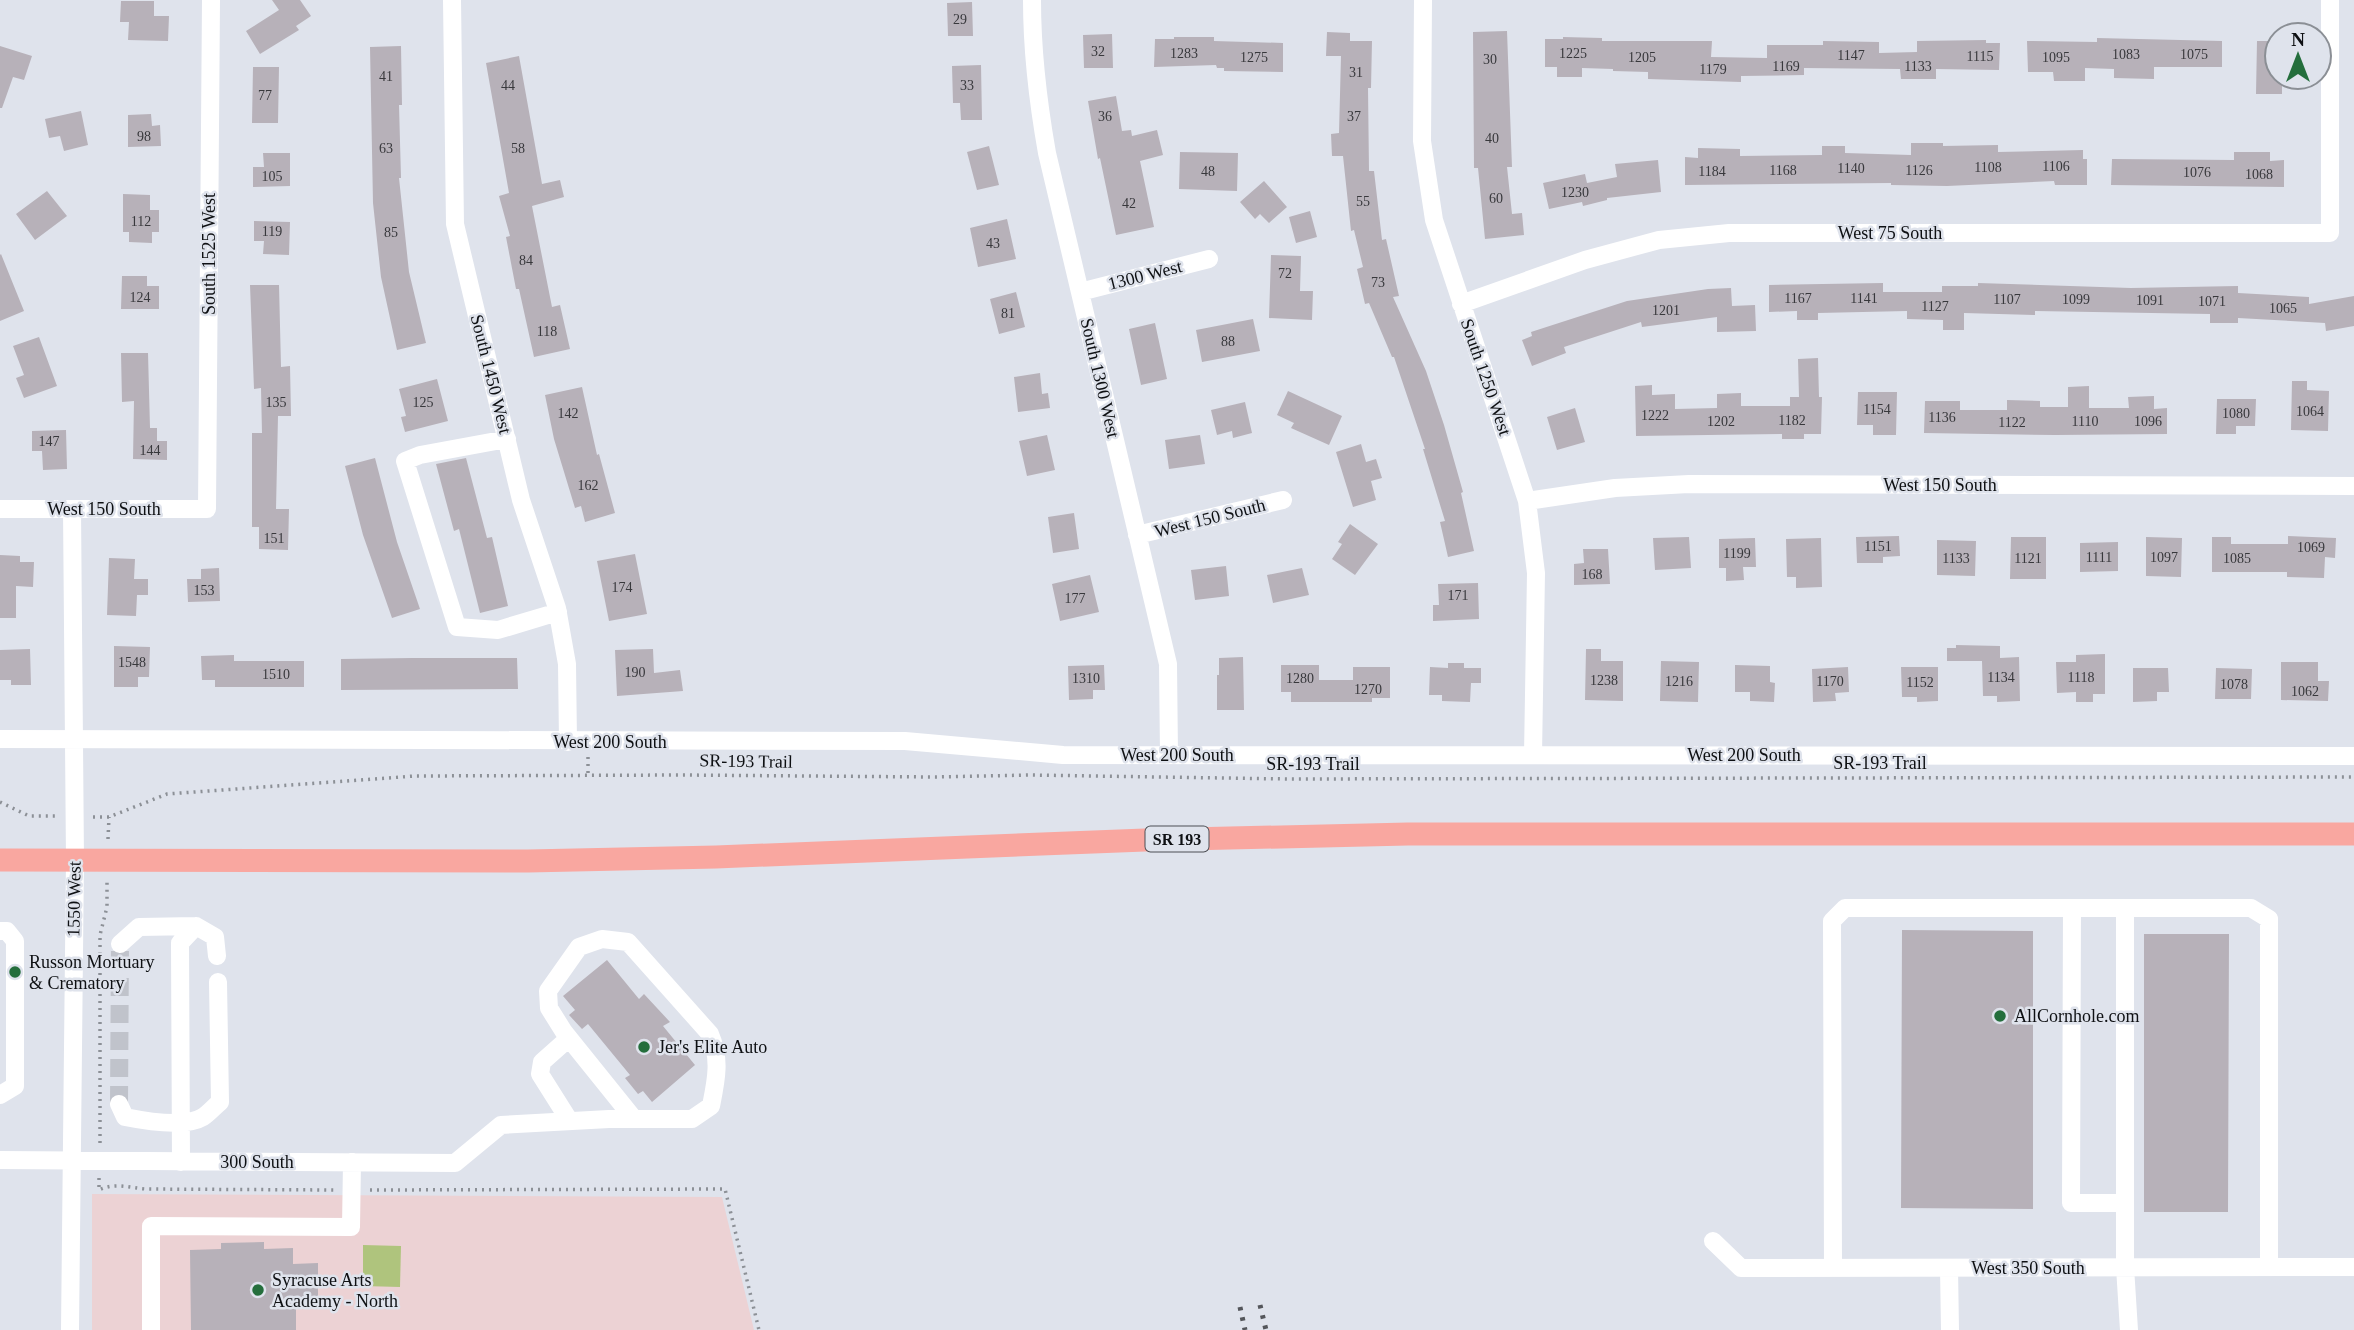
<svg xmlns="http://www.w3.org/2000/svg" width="2354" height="1330" font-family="Georgia,serif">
  <rect width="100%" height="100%" fill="#dfe3ec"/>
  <path fill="#ecd2d4" d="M92,1194L722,1197L754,1330H92Z"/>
  <path fill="#afc47d" d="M363,1245L401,1246L400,1287L363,1286Z"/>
  <path fill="#b7b1b9" d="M272,0H300L311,16L296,26L299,30L260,54L246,31L279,10Z
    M121,1H154V16H169L168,41L128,40L129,22H120Z
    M972,2L973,36H948L947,3Z
    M1507,31L1512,167H1507L1512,214L1522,213L1524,235L1485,239L1478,168H1474L1473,32Z
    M1327,32L1350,33V41H1372L1371,88H1368L1369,171H1374L1382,240L1386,239L1399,296L1393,297L1426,371L1444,425L1463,492L1461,493L1474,551L1448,557L1440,522L1445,521L1423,449H1425L1394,357H1392L1369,303L1365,304L1357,269L1363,267L1354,230L1351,231L1343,156H1332L1331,134L1339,133L1341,56H1326Z
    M1112,34L1113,68H1084L1083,35Z
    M1174,37H1214V41L1283,43V72L1224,71V68H1217L1216,65L1154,67L1155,39H1174Z
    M1563,37L1602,38V41H1712L1711,57L1767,58V45H1823V41L1879,42V53L1917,52V41L1986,40V43H2000L1999,70L1936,69V79H1901L1900,69L1804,68V75L1741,76V82L1648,79V72L1613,71V69L1582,68V77H1557V67H1545V39H1563Z
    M2097,38L2222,41V67H2154V79L2114,78V69L2085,68V81H2054L2053,72H2028L2027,41L2097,42Z
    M2257,41H2277V77H2282V94H2256Z
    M0,46L32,56L24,80L13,77L2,108H0Z
    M401,46L402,105H399L401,178H399L409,272L426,343L397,350L381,277L373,203L370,47Z
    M519,56L542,184L560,180L564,197L532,206L552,307L560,305L570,349L534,357L519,289H516L506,237L510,236L499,196L509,193L486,63Z
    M981,65L982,120H961L960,103H953L952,66Z
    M253,67H279L278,123H252Z
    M1116,96L1122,131L1131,130L1132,136L1157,130L1163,155L1140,161L1154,227L1116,235L1100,158L1098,159L1088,101Z
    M81,111L88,145L64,151L60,136L49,138L45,119Z
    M151,114L152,126L160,125L161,146L128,147V115Z
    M1911,143H1943V146L1998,145V152L2083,150V159H2087V185H2055L2054,181L1947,186L1891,185V183L1685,185V157L1698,158V148L1740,149V156L1822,155V146H1845V153L1911,155Z
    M989,146L999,185L977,190L967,152Z
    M1180,152L1238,153L1237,191L1179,189Z
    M2234,152H2270V161L2284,160V187L2111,185L2112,159L2234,160Z
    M263,153H290V186L253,187V167H264Z
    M1658,160L1661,192L1607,198V200L1583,206L1582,202L1549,209L1543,183L1585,174L1587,183L1617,177L1615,164Z
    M1264,181L1287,207L1269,223L1260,214L1255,219L1240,202Z
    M47,191L67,216L35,240L16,214Z
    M123,194L150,195V210H159V232H152V243L129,242V232H123Z
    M1310,211L1317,237L1296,243L1289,217Z
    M1007,219L1016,259L978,267L970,228Z
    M254,221L290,222L289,255L263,254L264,241H254Z
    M1,254L24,311L0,321V255Z
    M1271,255L1301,256L1300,291H1313L1312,320L1269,318Z
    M122,276H147V286H159V309H121Z
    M1883,283V292H1942V286H1978V283L2131,288L2238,286V293L2309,297V304L2354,296V326L2326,331L2325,323L2238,318V323H2210V314L2035,311V315L1964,313V330H1943V320L1907,319V311L1818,313V320H1797V311L1769,312V285Z
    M250,285H279L281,367L290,366L291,416H278L276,509H289L288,550L259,549V527H252V433H262L261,388L254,389Z
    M1731,288L1732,306L1755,305L1756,331L1717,332V317L1642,327L1641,322L1564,347L1566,353L1532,366L1522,340L1532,336L1531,332L1627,301L1708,289Z
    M1016,292L1025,327L999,334L990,299Z
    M1253,319L1260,351L1202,362L1196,330Z
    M1155,323L1167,379L1141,385L1129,329Z
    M39,337L57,386L24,398L16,378L24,375L13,346Z
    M121,353H148L150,428H157V441H167V460L133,459L134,401L122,402Z
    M1818,358L1819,397H1822L1821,434H1804V439H1782V434L1636,436L1635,386L1652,385V395L1675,394V409L1717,408V394L1741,393V406H1790V397H1799L1798,359Z
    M1040,373L1042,394L1048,393L1050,408L1018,412L1014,377Z
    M437,379L448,421L405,432L401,417L406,416L399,389Z
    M2292,381H2307V390L2329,391L2328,431L2291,430Z
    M2089,386V408H2129L2128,397L2154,396V409L2167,408V434L2055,435L1924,433L1925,401H1960V410H2007V400L2040,401V407H2068V387Z
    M582,387L597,455L599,454L615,513L585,522L581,506L575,508L554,439L545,395Z
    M1288,391L1342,416L1329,445L1291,428L1294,423L1277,415Z
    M1858,392H1897L1896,435H1873V425H1857Z
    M2217,399H2256L2255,426H2236V434H2216Z
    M1245,402L1252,433L1233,438L1232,431L1217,435L1211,410Z
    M1575,408L1585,442L1557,450L1547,417Z
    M66,430L67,469L43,470L42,451H32V431Z
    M1047,435L1055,470L1027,476L1019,441Z
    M1200,435L1205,464L1169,469L1165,440Z
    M1361,444L1366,462L1376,459L1382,478L1371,481L1376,500L1353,507L1336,452Z
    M375,458L397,542L420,609L392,618L363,535L345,466Z
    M466,458L487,538L492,537L508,606L480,613L459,529L454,531L436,464Z
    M1074,513L1079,549L1053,553L1048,517Z
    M1350,524L1378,544L1355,575L1332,559L1342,544L1338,542Z
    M1899,536L1900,556L1883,557V563H1857L1856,537Z
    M2288,536L2336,538L2335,558L2325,557L2324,578L2287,577V572H2212V537H2231V544H2288Z
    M1689,537L1691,568L1655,570L1653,538Z
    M2011,537H2046V579H2010Z
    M2146,537L2182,538L2181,577L2146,576Z
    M1755,538L1756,567H1743L1744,580L1726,581V568H1719V539Z
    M1821,538L1822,587L1796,588V577H1787L1786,539Z
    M1937,540L1976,541L1975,576L1937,575Z
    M2118,542V571L2080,572V543Z
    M1583,549H1608L1610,584L1574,585V564L1584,563Z
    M635,554L647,614L609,621L597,561Z
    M0,555L20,556V562H34L33,587L16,586V618H0Z
    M109,558L135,559L134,579H148V595H137L136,616L107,615Z
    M1226,566L1229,596L1195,600L1191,570Z
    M219,568L220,601L188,602L187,579H201V569Z
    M1302,568L1309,595L1273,603L1267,575Z
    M1090,575L1099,612L1060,621L1052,584Z
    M1478,583L1479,619L1433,621V605H1439L1438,584Z
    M1956,645L2000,646V658L2019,657L2020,701L1997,702V696H1983L1982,661H1947V648H1956Z
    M114,646L150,647L149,677H138V687H114Z
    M30,649L31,685H11V680H0V650Z
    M653,649L654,673L680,670L683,691L617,696L615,650Z
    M1586,649H1601V661H1623V701L1585,700Z
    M2105,654V694H2093V702H2076V692L2057,693L2056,662H2076V655Z
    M234,655V661H304V687H215V680H202L201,656Z
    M1243,657L1244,710H1217V675H1219V658Z
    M412,658H517L518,689L341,690V659Z
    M1661,661L1699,662L1698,702L1660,701Z
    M2281,662H2318V681H2329L2328,701L2281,700Z
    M1448,663H1464V668H1481V683H1471L1470,702L1442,701V695H1429L1430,667L1448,668Z
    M1104,665L1105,690H1093V699L1069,700L1068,666Z
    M1281,665H1319V680H1353V667H1390V698H1372V702H1291V692H1281Z
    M1735,665L1770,666V682L1775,683L1774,702L1750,701V692H1735Z
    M1848,667L1849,692L1835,693L1836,701L1813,702L1812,669Z
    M1901,667H1938V701L1917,702V697H1902Z
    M2133,668H2168L2169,692H2157V701L2133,702Z
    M2216,668L2252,669L2251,699H2215Z
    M1902,930L2033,931V1209L1901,1208Z
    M2144,934H2229L2228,1212H2144Z
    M607,960L639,999L644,994L670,1022L663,1026L695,1065L652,1102L643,1091L638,1094L625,1078L630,1075L588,1024L582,1029L569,1015L575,1010L563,996Z
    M264,1242V1249L293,1248V1264L318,1263V1300H296V1330H191L190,1250L221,1249V1243Z"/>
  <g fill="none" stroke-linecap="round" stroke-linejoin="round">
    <path stroke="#c0c3cb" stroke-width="18" stroke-dasharray="18 9" stroke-linecap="butt" d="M119,1104L120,944"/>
    <path stroke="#8c9096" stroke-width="3.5" stroke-dasharray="2 5" stroke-linecap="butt" d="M588,757V775
      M0,802L29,816H57
      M93,817H109L167,794L415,776L683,775L935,777L1030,775L1288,779L2354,777
      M108,839L109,817
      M100,1143V935L107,907V878
      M99,1178V1190C116,1182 129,1188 146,1189L334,1190
      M370,1190L725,1189L759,1330"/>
    <path stroke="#fff" stroke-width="18" d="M452,0L455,224L521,500L557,608L567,664L568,742
      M1032,0C1032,52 1038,102 1047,153L1168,664L1169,755
      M1423,0L1422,141L1434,220L1527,501L1536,573L1533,755
      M1080,292L1209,259
      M1461,304L1585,260L1659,240L1729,233H2330V0
      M507,439L420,455L405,461L457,627L498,630L558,612
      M1527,501L1615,488L1689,484L2354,486
      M0,509H207L211,0
      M1137,535L1283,500
      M0,739L905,741L1063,755L2354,756
      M2072,908L2071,1203H2125
      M2125,908V1267L2129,1330
      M0,931H7L15,941V1086L0,1095
      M120,944L139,927L196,926L215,937L217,956
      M569,1038L542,1062L540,1074L569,1120
      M119,1104L125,1117C145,1121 185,1128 203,1117C209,1113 214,1107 220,1102L218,982
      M0,1160L455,1163L501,1125L609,1119H692L711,1106C716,1081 721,1059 710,1034L628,942L602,939L579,947L548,991L549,1008L564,1032L634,1119
      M181,1162L180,943L196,926
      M1713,1241L1741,1268L2354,1267
      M1833,1268L1832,921L1845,908H2251L2269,919V1267
      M1949,1268L1950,1330
      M70,1330L75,860L72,509
      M151,1330V1226L351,1227L352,1162"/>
    <path stroke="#f9a7a0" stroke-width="23" d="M0,860L528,861L716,857L1145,840L1408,834H2354"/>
    <path stroke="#54565b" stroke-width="5" stroke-dasharray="3.5 7" stroke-linecap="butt" d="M1260,1305L1266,1330
      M1240,1307L1245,1330"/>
  </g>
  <g fill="#246e3c" stroke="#dfe3ec" stroke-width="2.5">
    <circle cx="15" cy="972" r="7"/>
    <circle cx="2000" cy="1016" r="7"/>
    <circle cx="644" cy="1047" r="7"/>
    <circle cx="258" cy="1290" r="7"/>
  </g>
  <g text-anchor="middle" stroke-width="5" stroke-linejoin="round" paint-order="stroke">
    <g font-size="14" fill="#38383c">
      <text x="960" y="24">29</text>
      <text x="1098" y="56">32</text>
      <text x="1184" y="58">1283</text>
      <text x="1573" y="58">1225</text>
      <text x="2126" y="59">1083</text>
      <text x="2194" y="59">1075</text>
      <text x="1851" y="60">1147</text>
      <text x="1980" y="61">1115</text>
      <text x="1254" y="62">1275</text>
      <text x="1642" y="62">1205</text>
      <text x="2056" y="62">1095</text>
      <text x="1490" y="64">30</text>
      <text x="1786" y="71">1169</text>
      <text x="1918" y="71">1133</text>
      <text x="1713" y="74">1179</text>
      <text x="1356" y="77">31</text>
      <text x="386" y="81">41</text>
      <text x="508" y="90">44</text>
      <text x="967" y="90">33</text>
      <text x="265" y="100">77</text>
      <text x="1105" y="121">36</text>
      <text x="1354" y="121">37</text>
      <text x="144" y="141">98</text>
      <text x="1492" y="143">40</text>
      <text x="386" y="153">63</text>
      <text x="518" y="153">58</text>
      <text x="2056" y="171">1106</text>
      <text x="1988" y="172">1108</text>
      <text x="1851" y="173">1140</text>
      <text x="1783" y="175">1168</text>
      <text x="1919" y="175">1126</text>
      <text x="1208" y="176">48</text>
      <text x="1712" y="176">1184</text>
      <text x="2197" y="177">1076</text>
      <text x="2259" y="179">1068</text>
      <text x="272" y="181">105</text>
      <text x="1575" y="197">1230</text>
      <text x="1496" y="203">60</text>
      <text x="1363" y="206">55</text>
      <text x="1129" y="208">42</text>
      <text x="141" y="226">112</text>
      <text x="272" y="236">119</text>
      <text x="391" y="237">85</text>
      <text x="993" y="248">43</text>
      <text x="526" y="265">84</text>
      <text x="1285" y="278">72</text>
      <text x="1378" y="287">73</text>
      <text x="140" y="302">124</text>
      <text x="1798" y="303">1167</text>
      <text x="1864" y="303">1141</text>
      <text x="2007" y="304">1107</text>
      <text x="2076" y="304">1099</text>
      <text x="2150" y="305">1091</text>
      <text x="2212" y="306">1071</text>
      <text x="1935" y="311">1127</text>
      <text x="2283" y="313">1065</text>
      <text x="1666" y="315">1201</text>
      <text x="1008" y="318">81</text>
      <text x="547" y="336">118</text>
      <text x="1228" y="346">88</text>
      <text x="276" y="407">135</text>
      <text x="423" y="407">125</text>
      <text x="1877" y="414">1154</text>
      <text x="2310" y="416">1064</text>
      <text x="568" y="418">142</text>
      <text x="2236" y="418">1080</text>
      <text x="1655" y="420">1222</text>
      <text x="1942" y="422">1136</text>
      <text x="1792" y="425">1182</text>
      <text x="1721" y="426">1202</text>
      <text x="2085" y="426">1110</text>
      <text x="2148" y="426">1096</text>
      <text x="2012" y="427">1122</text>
      <text x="49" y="446">147</text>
      <text x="150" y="455">144</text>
      <text x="588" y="490">162</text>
      <text x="274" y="543">151</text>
      <text x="1878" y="551">1151</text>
      <text x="2311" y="552">1069</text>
      <text x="1737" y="558">1199</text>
      <text x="2099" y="562">1111</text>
      <text x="2164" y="562">1097</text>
      <text x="1956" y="563">1133</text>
      <text x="2028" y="563">1121</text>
      <text x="2237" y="563">1085</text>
      <text x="1592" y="579">168</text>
      <text x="622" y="592">174</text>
      <text x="204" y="595">153</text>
      <text x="1458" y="600">171</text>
      <text x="1075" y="603">177</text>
      <text x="132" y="667">1548</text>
      <text x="635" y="677">190</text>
      <text x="276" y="679">1510</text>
      <text x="2001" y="682">1134</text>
      <text x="2081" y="682">1118</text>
      <text x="1086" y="683">1310</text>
      <text x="1300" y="683">1280</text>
      <text x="1604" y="685">1238</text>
      <text x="1679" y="686">1216</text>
      <text x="1830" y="686">1170</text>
      <text x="1920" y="687">1152</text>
      <text x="2234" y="689">1078</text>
      <text x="1368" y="694">1270</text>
      <text x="2305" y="696">1062</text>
    </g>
    <rect fill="#dfe3ec" stroke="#4d4f54" stroke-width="2" x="1145.5" y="826.5" width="63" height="25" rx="5"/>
    <g font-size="16" font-weight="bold" fill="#0e1013">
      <text x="1177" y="845">SR 193</text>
    </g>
    <g font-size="18" fill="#0e1013" stroke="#dfe3ec">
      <text x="1890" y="239">West 75 South</text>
      <text transform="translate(209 254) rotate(-90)" y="6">South 1525 West</text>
      <text transform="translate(1145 275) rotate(-14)" y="6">1300 West</text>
      <text transform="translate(491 374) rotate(76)" y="6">South 1450 West</text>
      <text transform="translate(1486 377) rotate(71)" y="6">South 1250 West</text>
      <text transform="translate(1100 378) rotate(77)" y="6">South 1300 West</text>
      <text x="1940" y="491">West 150 South</text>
      <text x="104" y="515">West 150 South</text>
      <text transform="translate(1210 518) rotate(-14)" y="6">West 150 South</text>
      <text x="610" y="748">West 200 South</text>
      <text x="1177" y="761">West 200 South</text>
      <text x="1744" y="761">West 200 South</text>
      <text transform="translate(746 761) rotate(1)" y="6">SR-193 Trail</text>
      <text x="1880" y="769">SR-193 Trail</text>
      <text x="1313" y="770">SR-193 Trail</text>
      <text transform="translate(74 899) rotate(-89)" y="6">1550 West</text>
      <text x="257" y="1168">300 South</text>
      <text x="2028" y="1274">West 350 South</text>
    </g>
    <g font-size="18" fill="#0e1013" stroke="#dfe3ec" text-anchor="start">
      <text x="29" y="968">Russon Mortuary<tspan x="29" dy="21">&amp; Crematory</tspan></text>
      <text x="2014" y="1022">AllCornhole.com</text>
      <text x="658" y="1053">Jer's Elite Auto</text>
      <text x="272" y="1286">Syracuse Arts<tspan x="272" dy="21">Academy - North</tspan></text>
    </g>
  </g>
  <g transform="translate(2298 56)"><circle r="33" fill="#dfe3ec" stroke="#8b8f95" stroke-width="2"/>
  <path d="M0-5L12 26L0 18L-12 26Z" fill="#246e3c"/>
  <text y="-10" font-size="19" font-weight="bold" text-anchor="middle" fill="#0e1013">N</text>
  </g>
</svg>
